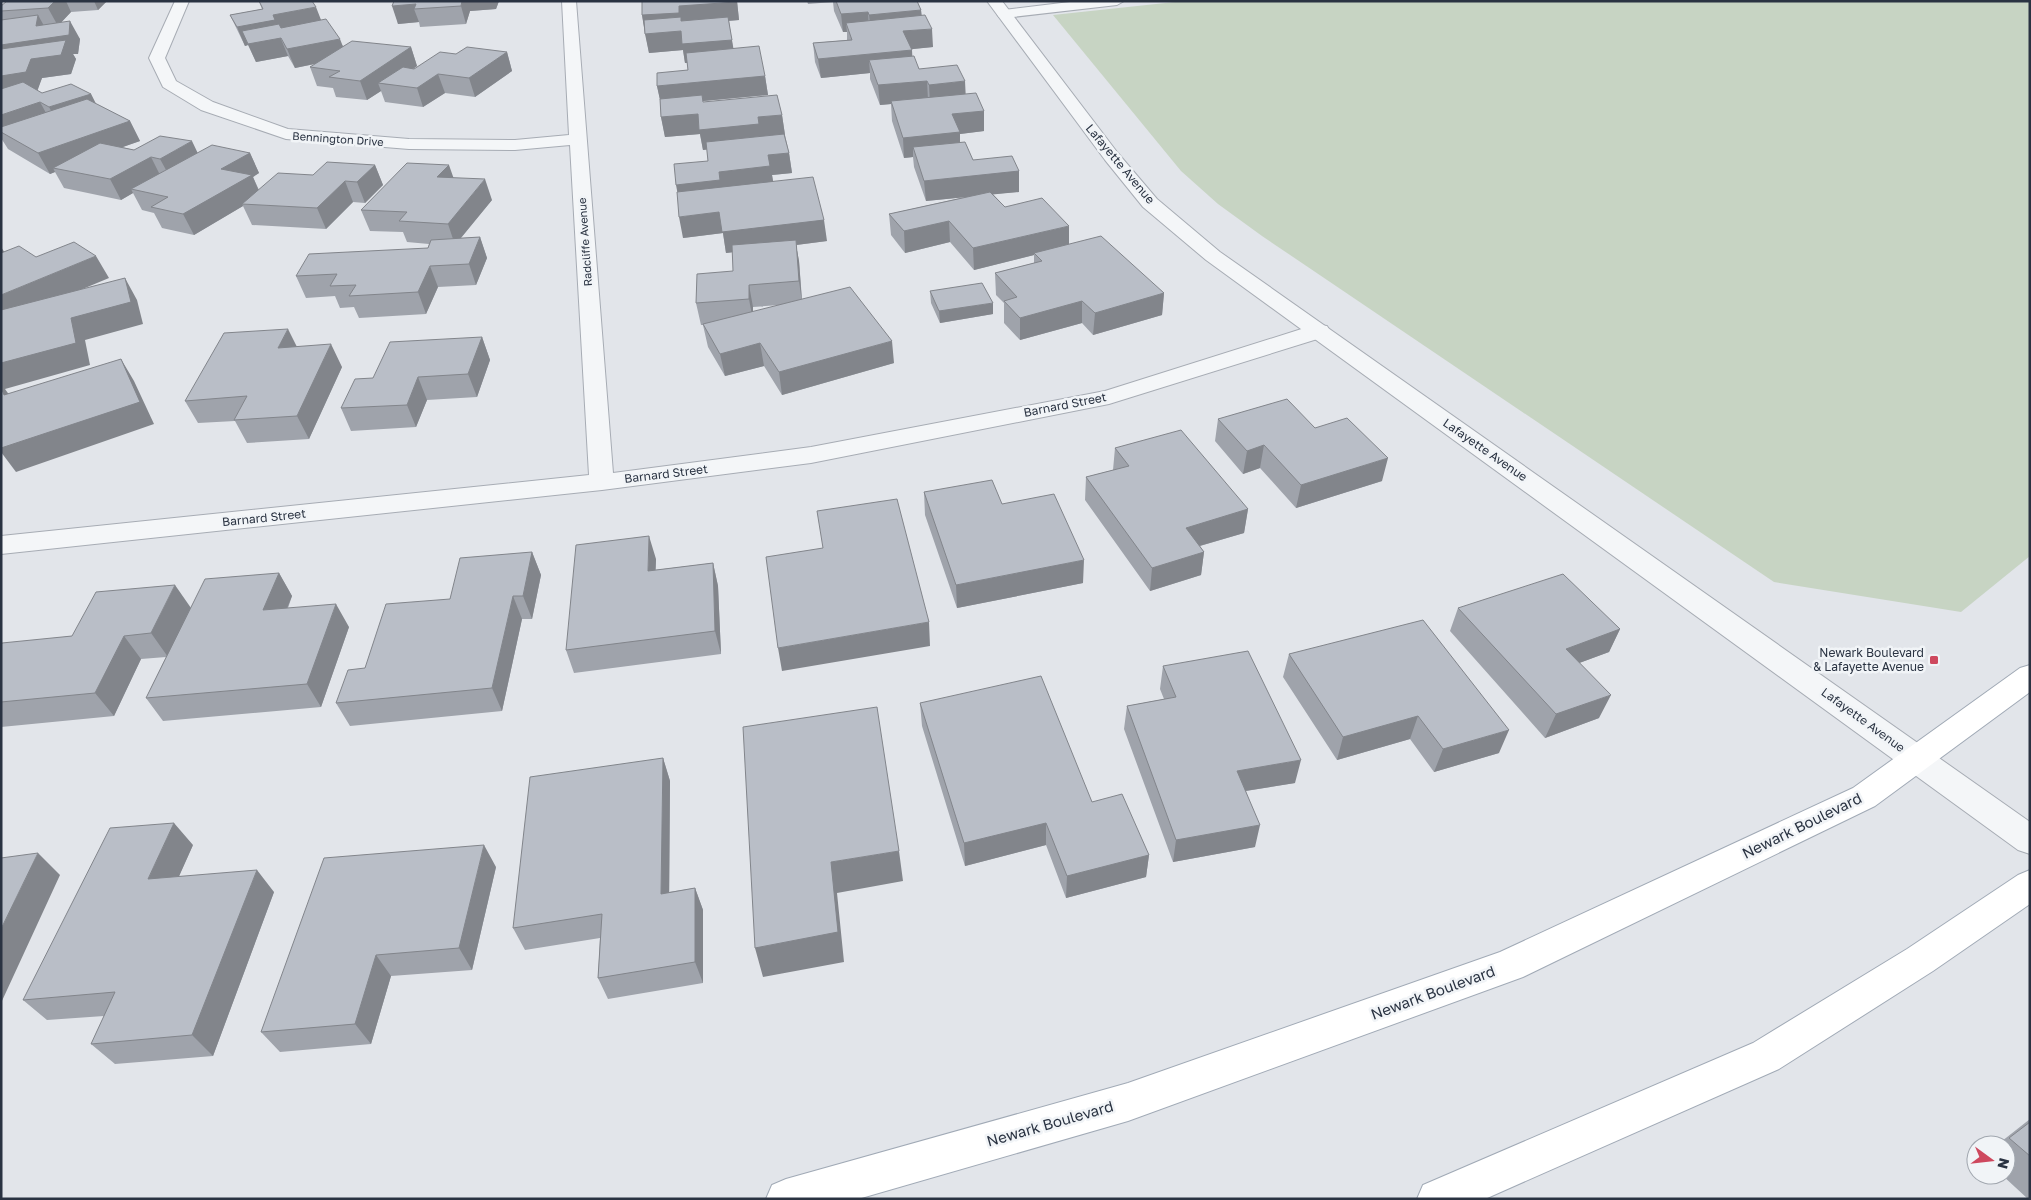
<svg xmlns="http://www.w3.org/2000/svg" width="2031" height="1200" font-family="'Golos Text',sans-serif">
  <rect width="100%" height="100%" fill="#e2e5ea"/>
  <path fill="#c7d4c3" d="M1184,1H2030V556L1961,612L1774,582L1262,236L1218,204L1181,171L1053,15Z"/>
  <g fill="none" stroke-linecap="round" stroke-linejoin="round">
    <defs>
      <path id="service" d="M1078,1H1124L1117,5L1004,18L999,17L997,14L999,11L1004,10Z"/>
      <path id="minor" d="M175,1H189L165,58L176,81L213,102L288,129L409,139L515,140L569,135L562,1H576L613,473L811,447L1105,391L1311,326L1319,325L1327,326L1330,331L1327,336L1109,404L811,463L602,490L1,554V536L589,475L570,145L515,150L409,149L286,139L201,110L163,87L149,58Z"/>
      <path id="tertiary" d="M987,1H1002L1117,152L1157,199L1220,252L2030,822V854L2018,850L1206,260L1143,207L1105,160Z"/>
      <path id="primary" d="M2030,665V692L1875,806L1523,977L1128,1121L858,1199H766L772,1185L786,1179L1128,1083L1500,952L1853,788L2020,668Z
        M2030,870V904L1933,971L1779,1069L1485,1199H1417L1423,1185L1753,1043L1907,949L2018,875Z"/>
    </defs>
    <use href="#service" stroke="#a7acb4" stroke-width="2"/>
    <use href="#minor" stroke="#a7acb4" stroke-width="2"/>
    <use href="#tertiary" stroke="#a7acb4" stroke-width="2"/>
    <use href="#primary" stroke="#a1aab6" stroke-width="2"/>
    <use href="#service" fill="#f4f6f8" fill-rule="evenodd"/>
    <use href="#minor" fill="#f4f6f8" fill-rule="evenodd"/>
    <use href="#tertiary" fill="#f4f6f8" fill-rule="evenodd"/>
    <use href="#primary" fill="#fff" fill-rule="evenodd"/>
  </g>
  <path fill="#9fa3ab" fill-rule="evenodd" d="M7,1H107L98,10L71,12L61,22L80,39L78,54H73L76,59L71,74L42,78L37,90L42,93L91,94L96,104L130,121L140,141L122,147L134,150L198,153H250L259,173L253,177L259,190L313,175L375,165L383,185L365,203L353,202L326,229L252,225L243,206L194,235L162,228L154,213L142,210L133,193L121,200L64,188L55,172L50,174L8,149L1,138V6Z
    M259,1L321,20L343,46L411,47L417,66L413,69L456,54L507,52L512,71L475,97L445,93L423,107L385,102L381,91L367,100L336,97L333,88L317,86L310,67L315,64L295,68L288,56L256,62L248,45L245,46L230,15L262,9Z
    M394,1H499L496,9L470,11L466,24L420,27L419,22L398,24Z
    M642,1H737L739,20L729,21L733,49L765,76L768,95L703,101V102L782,115L785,135L789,153L792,173L772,175L773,181L827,241L796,245L799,261L802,299L894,363L782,395L764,366L725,376L708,347L703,325H701L696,303L733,271V252L726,253L723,233L683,238L708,161L707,149L703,150L700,134L665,137L661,117L660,99L657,86L688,70L687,63H685L683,50L649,53L642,15ZM779,305L753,312V307Z
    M807,1H917L921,10L922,16L933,47L911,49L912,56L919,69L965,94L984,111V131L960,134V142L973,160L1019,171V192L993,194L1005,207L1069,244L1164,293L1162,315L1093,335L1082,323L1020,340L1004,323V303L996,295L995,273L1034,263V255L974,270L950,242L905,253L891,235L889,214L965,197L926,201L914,167L913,157L904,158L892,121L891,104L880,105L870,79V73L821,78L815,62L813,43L847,40V32H843L834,11L833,2L808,4Z
    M492,200L461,238L480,237L487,258L476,285L438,287L426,314L359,318L354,307L340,308L335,296L306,298L296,276L428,248L429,244L407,242L403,232L370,231L361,210Z
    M930,291L993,314L940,323L931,303Z
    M482,337L490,360L477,397L427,400L416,427L351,431L341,408L373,378Z
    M297,347L342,367L309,439L247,443L235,421L198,423L185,401Z
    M1218,419L1315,428L1382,481L1296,508L1260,468L1243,474L1215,441Z
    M1115,448L1248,509L1244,533L1200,546L1204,552L1201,575L1150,591L1085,500L1086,477L1113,470Z
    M924,492L1002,504L1083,583L957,608L925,515Z
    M532,552L541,575L532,619H522L502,711L350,726L336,703L365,668L450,599Z
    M656,559L655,570L713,563L718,586L721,654L574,673L566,650Z
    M279,573L292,596L288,608L349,627L321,707L163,721L146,698L166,657L141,659L114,716L1,727V645L72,636L190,608Z
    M1458,608L1620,629L1609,652L1579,663L1599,718L1545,738L1450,631Z
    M1289,654L1499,753L1434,772L1410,739L1337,760L1283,677Z
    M1163,666L1295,783L1246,791L1255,847L1173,862L1124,729L1127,706L1164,699L1160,689Z
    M920,703L1092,802L1149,855L1146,877L1066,898L1046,845L965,866L922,726Z
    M663,758L670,781L669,892L695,888L703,910V983L608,999L598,978L600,938L525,950L513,928Z
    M193,845L179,876L274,892L213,1056L115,1064L91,1044L104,1016L47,1020L23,1000Z
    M496,867L472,970L391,976L371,1044L280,1052L261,1032Z
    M2030,1119V1199H2028L2002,1175H2006V1145H1997Z"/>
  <path fill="#82858b" d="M55,1H66L71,12L58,26L48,8Z
    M94,1H107L98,10Z
    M462,1H499L496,9L470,11L466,24L461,6Z
    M737,1L739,20L682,24L683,28L645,34L642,15L679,6Z
    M416,4L414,9L419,22L398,24L392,6Z
    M316,7L323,25L281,39L288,56L256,62L242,31L248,45L245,46L237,27L273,15Z
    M921,10L922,28L871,33L869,15Z
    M868,12L869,30L846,23L847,32H843L841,14Z
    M38,15L48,33L70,21L80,39L78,54H73L76,59L71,74L42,78L37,92L1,96V45L36,26Z
    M932,29L933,47L904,50L903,31Z
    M681,31L732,40L735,58L685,63L683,50L649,53L645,34Z
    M340,39L347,57L295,68L287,49Z
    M411,47L417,66L390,85L378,83L381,91L367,100L360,81Z
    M912,50L913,69L869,60L870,73L821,78L818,59Z
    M507,52L512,71L475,97L469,78Z
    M438,74L445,93L423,107L417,88Z
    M765,76L768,95L661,105L657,86Z
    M927,81L928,100L891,101V104L880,105L878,85Z
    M965,81L966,101L930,104L929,85Z
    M91,94L101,114L60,127L49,107Z
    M40,102L51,122L1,132V115Z
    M984,111V131L960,134V152L913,147V157L904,158L903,138L952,114Z
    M698,114L758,117L782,115L785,135L762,144L703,150L700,134L665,137L661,117Z
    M130,121L140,141L61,169L53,168L55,172L50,174L38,153Z
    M192,141L202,162L171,179L160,159Z
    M250,153L259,173L253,177L261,196L242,204L243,206L194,235L183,214L221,169Z
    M789,153L792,173L772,175L774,187L680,206L676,185L719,172L768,155Z
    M151,157L161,177L131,189L133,193L121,200L110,179Z
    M375,165L383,185L365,203L357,182Z
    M449,165L456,185L437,177Z
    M1019,171V192L926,201L924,181Z
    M485,179L492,200L455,245L448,224Z
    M345,181L353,202L326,229L317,208Z
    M719,212L824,220L827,241L796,245L799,261L802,303L799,281L796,245L726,253L723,233L683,238L679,217Z
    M949,221L950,242L905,253L904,231Z
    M1069,226V247L1034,253V255L974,270L973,248Z
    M480,237L487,258L476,285L469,264Z
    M1,247L5,253L1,255Z
    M96,256L109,278L1,323V295Z
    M430,266L438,287L426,314L418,292Z
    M125,278L137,300L143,324L85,340L90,365L5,389L15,403L4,395L1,390V363L71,318Z
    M749,285L753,307V321L749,299Z
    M1164,293L1162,315L1093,335L1095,313Z
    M1082,301V323L1020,340V318Z
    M993,303V314L940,323L939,311Z
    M288,329L299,351L278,348Z
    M482,337L490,360L477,397L468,374Z
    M892,341L894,363L782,395L779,372Z
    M760,343L764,366L725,376L720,354Z
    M331,344L342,367L309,439L297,416Z
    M121,359L134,381L154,424L16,472L1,452V448Z
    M418,377L427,400L416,427L407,405Z
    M1264,445L1260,468L1243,474L1247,451Z
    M1388,458L1382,481L1296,508L1301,485Z
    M1248,509L1244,533L1182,551L1186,528Z
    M649,536L656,559L655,594L648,571Z
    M532,552L541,575L532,619L523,596Z
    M1204,552L1201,575L1150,591L1152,568Z
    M1084,560L1083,583L957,608L956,585Z
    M713,563L718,586L721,654L715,631Z
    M279,573L292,596L277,633L263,610Z
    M175,585L191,608L168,657L151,633Z
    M513,596L522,619L502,711L492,688Z
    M336,604L349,627L321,707L307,684Z
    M929,622L930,646L782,671L778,648Z
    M1620,629L1609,652L1555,672L1566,649Z
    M124,636L141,659L114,716L95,693Z
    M1611,695L1599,718L1545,738L1556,714Z
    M1418,716L1410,739L1337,760L1343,737Z
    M1509,730L1499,753L1434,772L1443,749Z
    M663,758L670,781L669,916L661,894Z
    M1301,760L1295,783L1232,793L1237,771Z
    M174,823L193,845L168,901L148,879Z
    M1046,823V845L965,866L964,843Z
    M1260,825L1255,847L1173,862L1176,840Z
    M484,845L496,867L472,970L459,948Z
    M899,851L903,881L837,893L844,962L763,977L755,948L831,862Z
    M38,853L60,875L1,1003V929Z
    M1149,855L1146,877L1066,898L1067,876Z
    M257,870L274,892L213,1056L192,1035Z
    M695,888L703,910V983L695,962Z
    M376,955L391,976L371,1044L355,1024Z"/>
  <path fill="#b9bec7" stroke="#82858b" d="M7,1H55L48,8L1,11V6Z
    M259,1H312L316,7L273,15L275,20L237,27L230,15L263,9Z
    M394,1H462L461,6L414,9L416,4L392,6Z
    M642,1H736V2L679,6V13L642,15Z
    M836,1H917L921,10L869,15L868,12L841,14Z
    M38,15L36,26L70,21L69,35L1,45V20Z
    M925,15L932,29L903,31L912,50L818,59L813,43L852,40L846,23Z
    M681,17V21L728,17L732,40L682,44L681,31L645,34L644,20Z
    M326,19L340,39L287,49L281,38L248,44L242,31L279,24L281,28Z
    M66,40L61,55L31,59L26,72L1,76V49Z
    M352,41L411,47L360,81L329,77L340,71L310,67Z
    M759,46L765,76L657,86V73L688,70L686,53Z
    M467,47L507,52L469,78L438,74L417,88L378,83L403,67L414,69L440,52L456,54Z
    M914,56L919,69L957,65L965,81L929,85L927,81L878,85L869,60Z
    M23,82L42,93L71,84L91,94L49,107L40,102L1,115V89Z
    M976,93L984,111L952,114L960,132L903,138L891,101Z
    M702,95L703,102L777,95L782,115L758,117L759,124L699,130L698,114L661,117L660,99Z
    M87,99L130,121L38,153L1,132V127Z
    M784,134L789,153L768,155L770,166L719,172L720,180L676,185L674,164L708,161L706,142Z
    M160,136L192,141L160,159L151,157L110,179L53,168L100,143L134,150Z
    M965,142L973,160L1012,156L1019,171L924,181L913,147Z
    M212,145L250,153L221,169L252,175L183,214L151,207L168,197L131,189Z
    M327,162L375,165L357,182L345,181L317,208L242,204L278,173L313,175Z
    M407,163L449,165L437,177L485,179L448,224L399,221L407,212L361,210Z
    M813,177L824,220L722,232L719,212L679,217L677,192Z
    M990,192L1005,207L1042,198L1069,226L973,248L949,221L904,231L889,214Z
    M1101,236L1164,293L1095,313L1082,301L1020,318L1004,301L1017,297L995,273L1042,261L1034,253Z
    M480,237L469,264L430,266L418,292L349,296L356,285L330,286L337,274L296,276L309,254L428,248L431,240Z
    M796,240L799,281L749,285V299L696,303L697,274L733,271L732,245Z
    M74,242L96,256L1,295V253L19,246L36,257Z
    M125,278L131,302L71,318L76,343L1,363V310Z
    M982,283L993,303L939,311L930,291Z
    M850,287L892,341L779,372L760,343L720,354L703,324Z
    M288,329L278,348L331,344L297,416L234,420L247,396L185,401L224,333Z
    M482,337L468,374L418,377L407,405L341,408L355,379L373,378L390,342Z
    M121,359L140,402L1,448V387L4,395Z
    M1287,399L1315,428L1347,418L1388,458L1301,485L1264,445L1247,451L1218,419Z
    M1181,430L1248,509L1186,528L1204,552L1152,568L1086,477L1129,466L1115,448Z
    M992,480L1002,504L1054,494L1084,560L956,585L924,492Z
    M897,499L929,622L778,648L766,557L823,548L817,511Z
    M649,536L648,571L713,563L715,631L566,650L576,545Z
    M532,552L523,596H513L492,688L336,703L348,670L365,668L386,604L450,599L460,558Z
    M279,573L263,610L336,604L307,684L146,698L205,579Z
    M1563,574L1620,629L1566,649L1611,695L1556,714L1458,608Z
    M175,585L151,633L124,636L95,693L1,702V645L2,643L72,636L96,592Z
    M1423,620L1509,730L1443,749L1418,716L1343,737L1289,654Z
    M1248,651L1301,760L1237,771L1260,825L1176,840L1127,706L1176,697L1163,666Z
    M1041,676L1092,802L1122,794L1149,855L1067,876L1046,823L964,843L920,703Z
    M877,707L899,851L831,862L838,932L755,948L743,727Z
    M663,758L661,894L695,888V962L598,978L602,914L513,928L530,777Z
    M174,823L148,879L257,870L192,1035L91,1044L115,992L23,1000L110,828Z
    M484,845L459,948L376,955L355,1024L261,1032L324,858Z
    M38,853L1,929V858Z
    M2030,1122V1156L2009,1138Z"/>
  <rect fill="#ce485e" stroke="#f1f4f7" stroke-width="2" x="1929" y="655" width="10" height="10" rx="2.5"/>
  <g text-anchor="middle" stroke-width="5" stroke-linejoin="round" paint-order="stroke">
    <g font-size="11" fill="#2a3342" stroke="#f1f4f7">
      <text transform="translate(338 139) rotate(4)" y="4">Bennington Drive</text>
      <text transform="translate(585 242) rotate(-94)" y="4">Radcliffe Avenue</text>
    </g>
    <g font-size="12" fill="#2a3342" stroke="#f1f4f7">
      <text transform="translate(1120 164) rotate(50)" y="4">Lafayette Avenue</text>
      <text transform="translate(1065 405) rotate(-11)" y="4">Barnard Street</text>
      <text transform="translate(1485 450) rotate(35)" y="4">Lafayette Avenue</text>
      <text transform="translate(666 474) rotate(-7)" y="4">Barnard Street</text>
      <text transform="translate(264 518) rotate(-6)" y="4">Barnard Street</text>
      <text transform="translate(1863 720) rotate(36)" y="4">Lafayette Avenue</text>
    </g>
    <g font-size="12" fill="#2a3342" stroke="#f1f4f7" text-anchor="end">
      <text x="1924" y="657">Newark Boulevard<tspan x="1924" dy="14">&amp; Lafayette Avenue</tspan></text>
    </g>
    <g font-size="15" fill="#2a3342" stroke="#f1f4f7">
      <text transform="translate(1802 826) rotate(-26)" y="5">Newark Boulevard</text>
      <text transform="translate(1433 993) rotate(-20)" y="5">Newark Boulevard</text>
      <text transform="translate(1050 1124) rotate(-16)" y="5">Newark Boulevard</text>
    </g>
  </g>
  <rect width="2031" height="1200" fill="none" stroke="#2a3342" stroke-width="5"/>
  <g transform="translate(1991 1160) rotate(105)"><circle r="24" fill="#f1f4f7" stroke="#a1a7af"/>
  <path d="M0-4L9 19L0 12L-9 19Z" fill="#ce485e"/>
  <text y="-8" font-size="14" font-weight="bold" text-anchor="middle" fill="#2a3342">N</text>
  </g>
</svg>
